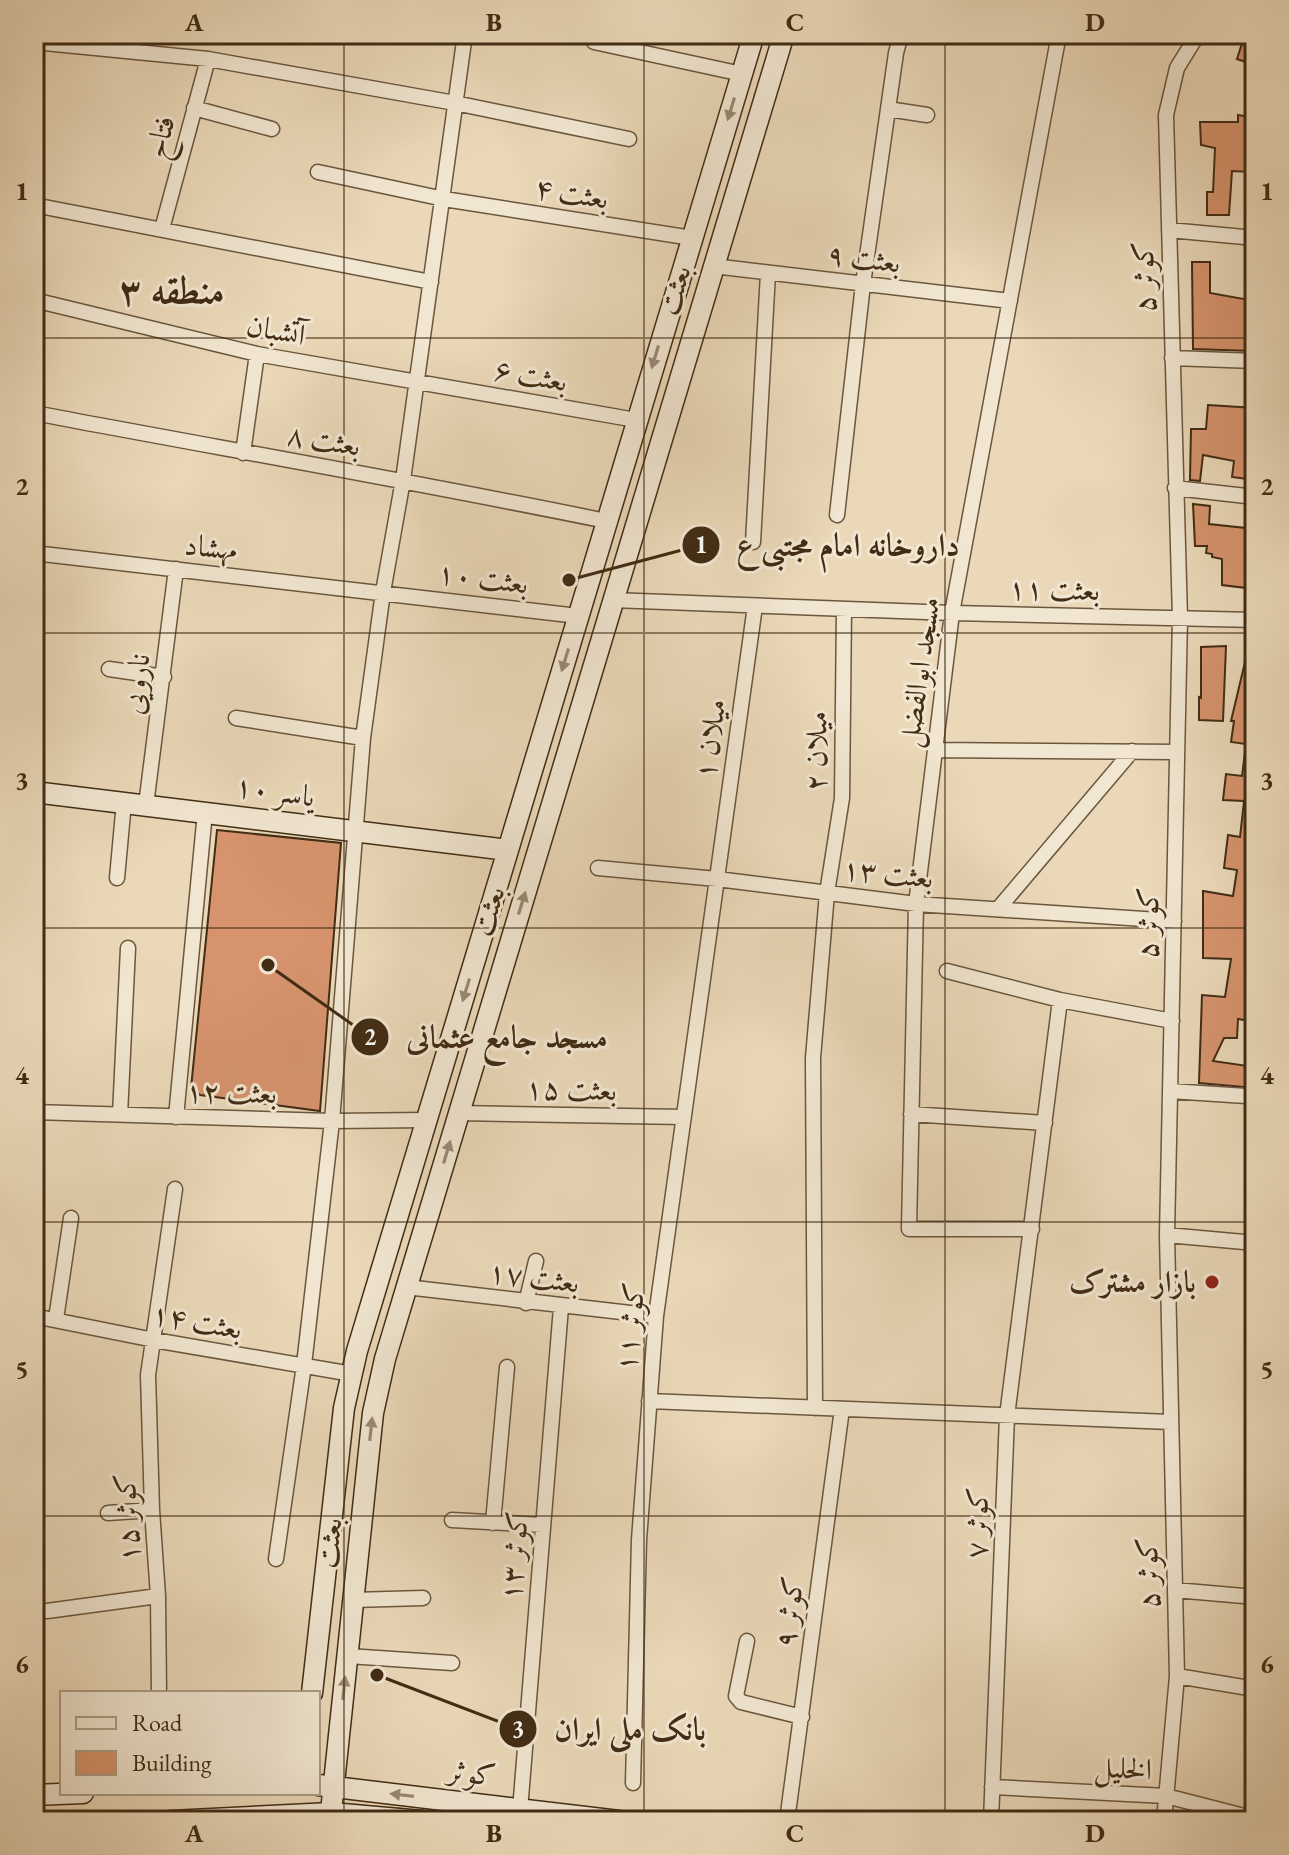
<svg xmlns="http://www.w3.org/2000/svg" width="1289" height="1855" font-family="'EB Garamond',Amiri,serif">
  <rect width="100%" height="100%" fill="#ead8b8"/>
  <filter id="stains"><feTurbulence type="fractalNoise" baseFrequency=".0025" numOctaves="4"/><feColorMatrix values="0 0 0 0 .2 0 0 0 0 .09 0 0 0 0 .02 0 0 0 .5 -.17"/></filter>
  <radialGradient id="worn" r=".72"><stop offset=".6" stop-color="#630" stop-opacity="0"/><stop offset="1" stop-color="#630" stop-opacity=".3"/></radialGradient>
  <path fill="#d6936d" stroke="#412c14" stroke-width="2" d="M1245,34H1255V65L1237,59Z
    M1238,115L1255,118L1251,172L1232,171L1229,215H1207V192H1213L1215,148L1201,145L1200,122H1238Z
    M1192,262H1210V293L1255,301L1253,351L1193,349Z
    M1208,405L1255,408V480L1232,477L1234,461L1203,455L1200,481L1190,480L1191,429H1206Z
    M1193,504L1210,506L1209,524L1255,529V589L1222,585V559L1212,557V554L1206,553L1207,546H1195Z
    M1250,641L1255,642V686L1248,724L1255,725V1022L1238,1019L1237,1038H1224L1213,1061L1255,1067V1088L1199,1083L1202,995L1225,997L1231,959L1203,958V891L1233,896L1237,870L1224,868L1228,835L1240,837L1244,801L1223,800L1226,774L1242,776L1246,744L1231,742L1234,721H1231Z
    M1226,646L1223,721L1199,720V697L1201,698V647Z
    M217,830L341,843L320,1111L200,1095L191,1088Z"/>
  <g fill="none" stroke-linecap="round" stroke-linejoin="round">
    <defs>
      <path id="street" d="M34,42L208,59L455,103L629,139
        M594,42L742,74
        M194,108L272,129
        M888,109L927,115
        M318,172L444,199L692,238
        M34,205L431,282
        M162,229L208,59
        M1169,230L1255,238
        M713,266L1010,301
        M34,300L257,354L636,420
        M1172,358L1255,361
        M34,413C225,449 416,482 606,521
        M243,453L257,354
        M1175,488L1255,497
        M837,515L863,284L896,53L901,34
        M753,542L768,273
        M34,553L578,616
        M612,600L952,613L1255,620
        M109,669L164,677
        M236,718L363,738
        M935,750L1177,752
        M146,805L176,569
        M598,868L717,879L916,904L1174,921
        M117,878L124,802
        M998,909L1132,751
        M947,971L1060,1000L1172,1021
        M1170,1091L1246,1096L1255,1101
        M34,1112L332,1121L426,1120
        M458,1113L684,1117
        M911,1114L1045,1123
        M120,1115L128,948
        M176,1117L205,812
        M1032,1229H909L916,904L952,613L1059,34
        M1167,1235L1255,1243
        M406,1287L656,1316
        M526,1303L536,1261
        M34,1316L154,1340L352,1374
        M56,1319L71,1218
        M649,1401L1170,1422
        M815,1408L813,1058L827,893L842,798L844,609
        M108,1513L152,1510
        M452,1520L542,1525
        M493,1523L507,1367
        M276,1559L304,1365L332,1121L363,738L383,592L403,480L465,34
        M1175,1590L1255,1597
        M353,1600L423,1598
        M47,1611L158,1596
        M747,1641L736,1696L741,1702L802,1717
        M348,1656L452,1663
        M1177,1676L1255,1689
        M159,1693L158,1596L152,1510L148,1375L175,1189
        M633,1783L639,1540L656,1316L755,606
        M992,1787L1166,1796L1248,1817
        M520,1810L561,1307
        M787,1821L842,1409
        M991,1821L1007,1416L1060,1000
        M1164,1821L1177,1676L1167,1235L1180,618L1166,115L1177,68L1198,34"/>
      <path id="secondary" d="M34,792L508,850
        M312,1693L344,1408L357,1351L754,34
        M318,1785L619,1821
        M34,1795L83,1793
        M171,1821L331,1813L422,1821
        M330,1821L373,1413L385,1359L784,34"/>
    </defs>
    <use href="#street" stroke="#6b573d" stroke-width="17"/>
    <use href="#secondary" stroke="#412c14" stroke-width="23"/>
    <use href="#street" stroke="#f1e6d1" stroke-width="14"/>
    <use href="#secondary" stroke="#f1e6d1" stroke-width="20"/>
  </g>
  <defs><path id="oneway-solid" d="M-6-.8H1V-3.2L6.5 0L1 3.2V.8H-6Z" transform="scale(2)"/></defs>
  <g fill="#998972">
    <use href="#oneway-solid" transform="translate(731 109) rotate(107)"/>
    <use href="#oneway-solid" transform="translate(655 357) rotate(107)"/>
    <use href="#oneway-solid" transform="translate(565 660) rotate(107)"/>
    <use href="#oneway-solid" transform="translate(522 903) rotate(-73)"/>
    <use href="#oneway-solid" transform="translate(466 990) rotate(107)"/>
    <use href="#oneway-solid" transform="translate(447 1152) rotate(-73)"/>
    <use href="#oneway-solid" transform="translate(371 1429) rotate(-84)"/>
    <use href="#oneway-solid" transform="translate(344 1688) rotate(-84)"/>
    <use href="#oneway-solid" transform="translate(402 1795) rotate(-173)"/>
  </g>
  <path fill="none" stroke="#412c14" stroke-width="2" stroke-opacity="0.55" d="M344,34V1821M644,34V1821M945,34V1821M34,338H1255M34,633H1255M34,928H1255M34,1222H1255M34,1516H1255"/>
  <circle fill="#8f2418" stroke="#f1e6d1" stroke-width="3" cx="1212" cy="1282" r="8"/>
  <g text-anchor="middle" stroke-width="6" stroke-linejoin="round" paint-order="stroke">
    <g font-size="30" fill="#412c14" stroke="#f1e6d1">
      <text transform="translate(160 137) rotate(-75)" y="10">فتاح</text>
      <text transform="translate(572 193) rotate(9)" y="10">بعثت ۴</text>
      <text transform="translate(864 258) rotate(7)" y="10">بعثت ۹</text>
      <text transform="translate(1144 277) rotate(-92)" y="10">کوثر ۵</text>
      <text transform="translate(674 290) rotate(-73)" y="10">بعثت</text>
      <text transform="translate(276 330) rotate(11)" y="10">آتشبان</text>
      <text transform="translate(531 375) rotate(10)" y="10">بعثت ۶</text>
      <text transform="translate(324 440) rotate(9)" y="10">بعثت ۸</text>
      <text transform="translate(211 547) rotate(6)" y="10">مهشاد</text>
      <text transform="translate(483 578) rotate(7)" y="10">بعثت ۱۰</text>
      <text transform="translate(1054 589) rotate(1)" y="10">بعثت ۱۱</text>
      <text transform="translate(919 672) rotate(-82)" y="10">مسجد ابوالفضل</text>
      <text transform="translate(136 684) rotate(-83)" y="10">نارویی</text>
      <text transform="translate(710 739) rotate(-82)" y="10">میلان ۱</text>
      <text transform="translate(816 751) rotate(-89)" y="10">میلان ۲</text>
      <text transform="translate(275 791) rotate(8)" y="10">یاسر ۱۰</text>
      <text transform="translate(888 873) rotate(6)" y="10">بعثت ۱۳</text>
      <text transform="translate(488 911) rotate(-73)" y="10">بعثت</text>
      <text transform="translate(1148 923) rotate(-89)" y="10">کوثر ۵</text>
      <text transform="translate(571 1089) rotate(1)" y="10">بعثت ۱۵</text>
      <text transform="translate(231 1092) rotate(1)" y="10">بعثت ۱۲</text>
      <text transform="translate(534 1277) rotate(7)" y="10">بعثت ۱۷</text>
      <text transform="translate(197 1321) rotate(10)" y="10">بعثت ۱۴</text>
      <text transform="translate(630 1327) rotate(-84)" y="10">کوثر ۱۱</text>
      <text transform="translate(127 1518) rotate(-93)" y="10">کوثر ۱۵</text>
      <text transform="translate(977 1523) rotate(-88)" y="10">کوثر ۷</text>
      <text transform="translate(329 1543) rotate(-84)" y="10">بعثت</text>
      <text transform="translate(514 1556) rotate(-85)" y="10">کوثر ۱۳</text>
      <text transform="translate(1148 1573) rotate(-92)" y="10">کوثر ۵</text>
      <text transform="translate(789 1612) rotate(-83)" y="10">کوثر ۹</text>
      <text transform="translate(1123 1768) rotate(3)" y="10">الخلیل</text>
      <text transform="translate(472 1773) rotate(7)" y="10">کوثر</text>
    </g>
    <g font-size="30" font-weight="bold" fill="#412c14" stroke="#f1e6d1" text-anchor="end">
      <text x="1196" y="1292">بازار مشترک</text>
    </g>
    <g font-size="38" font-weight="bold" fill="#412c14" stroke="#f1e6d1">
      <text x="172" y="303">منطقه ۳</text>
    </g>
  </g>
  <path fill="none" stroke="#412c14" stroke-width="3" d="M569 580L701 545M268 965L370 1037M377 1675L518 1729"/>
  <g fill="#412c14" stroke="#f1e6d1" stroke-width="3">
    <circle cx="569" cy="580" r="8"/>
    <circle cx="268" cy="965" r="8"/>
    <circle cx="377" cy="1675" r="8"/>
    <circle cx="701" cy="545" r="20"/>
    <circle cx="370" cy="1037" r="20"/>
    <circle cx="518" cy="1729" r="20"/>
  </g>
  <g font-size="24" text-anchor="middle" font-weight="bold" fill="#fff">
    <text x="701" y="553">1</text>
    <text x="370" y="1045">2</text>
    <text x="518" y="1737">3</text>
  </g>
  <g font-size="32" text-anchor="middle" font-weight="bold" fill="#412c14" stroke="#f1e6d1" stroke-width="6" stroke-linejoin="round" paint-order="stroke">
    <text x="848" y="556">داروخانه امام مجتبی ع</text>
    <text x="507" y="1048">مسجد جامع عثمانی</text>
    <text x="630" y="1740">بانک ملی ایران</text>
  </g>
  <rect width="1289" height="1855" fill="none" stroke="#ead8b8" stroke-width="88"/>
  <rect x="60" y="1691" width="260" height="104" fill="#f1e6d1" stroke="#ab9c85" stroke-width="2"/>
  <rect x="76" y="1717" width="40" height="12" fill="#f1e6d1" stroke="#ab9c85" stroke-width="2"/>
  <text x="132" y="1731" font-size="24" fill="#412c14">Road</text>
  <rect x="76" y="1751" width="40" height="24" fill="#d6936d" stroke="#ab9c85" stroke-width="2"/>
  <text x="132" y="1771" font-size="24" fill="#412c14">Building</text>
  <rect x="44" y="44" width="1201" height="1767" fill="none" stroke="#412c14" stroke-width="3"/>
  <g font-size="26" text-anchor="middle" font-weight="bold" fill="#412c14">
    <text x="194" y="31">A</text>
    <text x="494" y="31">B</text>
    <text x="795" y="31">C</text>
    <text x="1095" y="31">D</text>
    <text x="22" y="200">1</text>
    <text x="1267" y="200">1</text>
    <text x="22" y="495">2</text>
    <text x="1267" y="495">2</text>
    <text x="22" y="789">3</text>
    <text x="1267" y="789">3</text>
    <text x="22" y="1084">4</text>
    <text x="1267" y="1084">4</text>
    <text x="22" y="1378">5</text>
    <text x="1267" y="1378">5</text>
    <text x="22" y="1673">6</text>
    <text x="1267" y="1673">6</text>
    <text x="194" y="1842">A</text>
    <text x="494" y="1842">B</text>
    <text x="795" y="1842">C</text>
    <text x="1095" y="1842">D</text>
  </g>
  <rect width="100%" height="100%" filter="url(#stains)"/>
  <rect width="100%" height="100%" fill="url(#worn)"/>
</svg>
